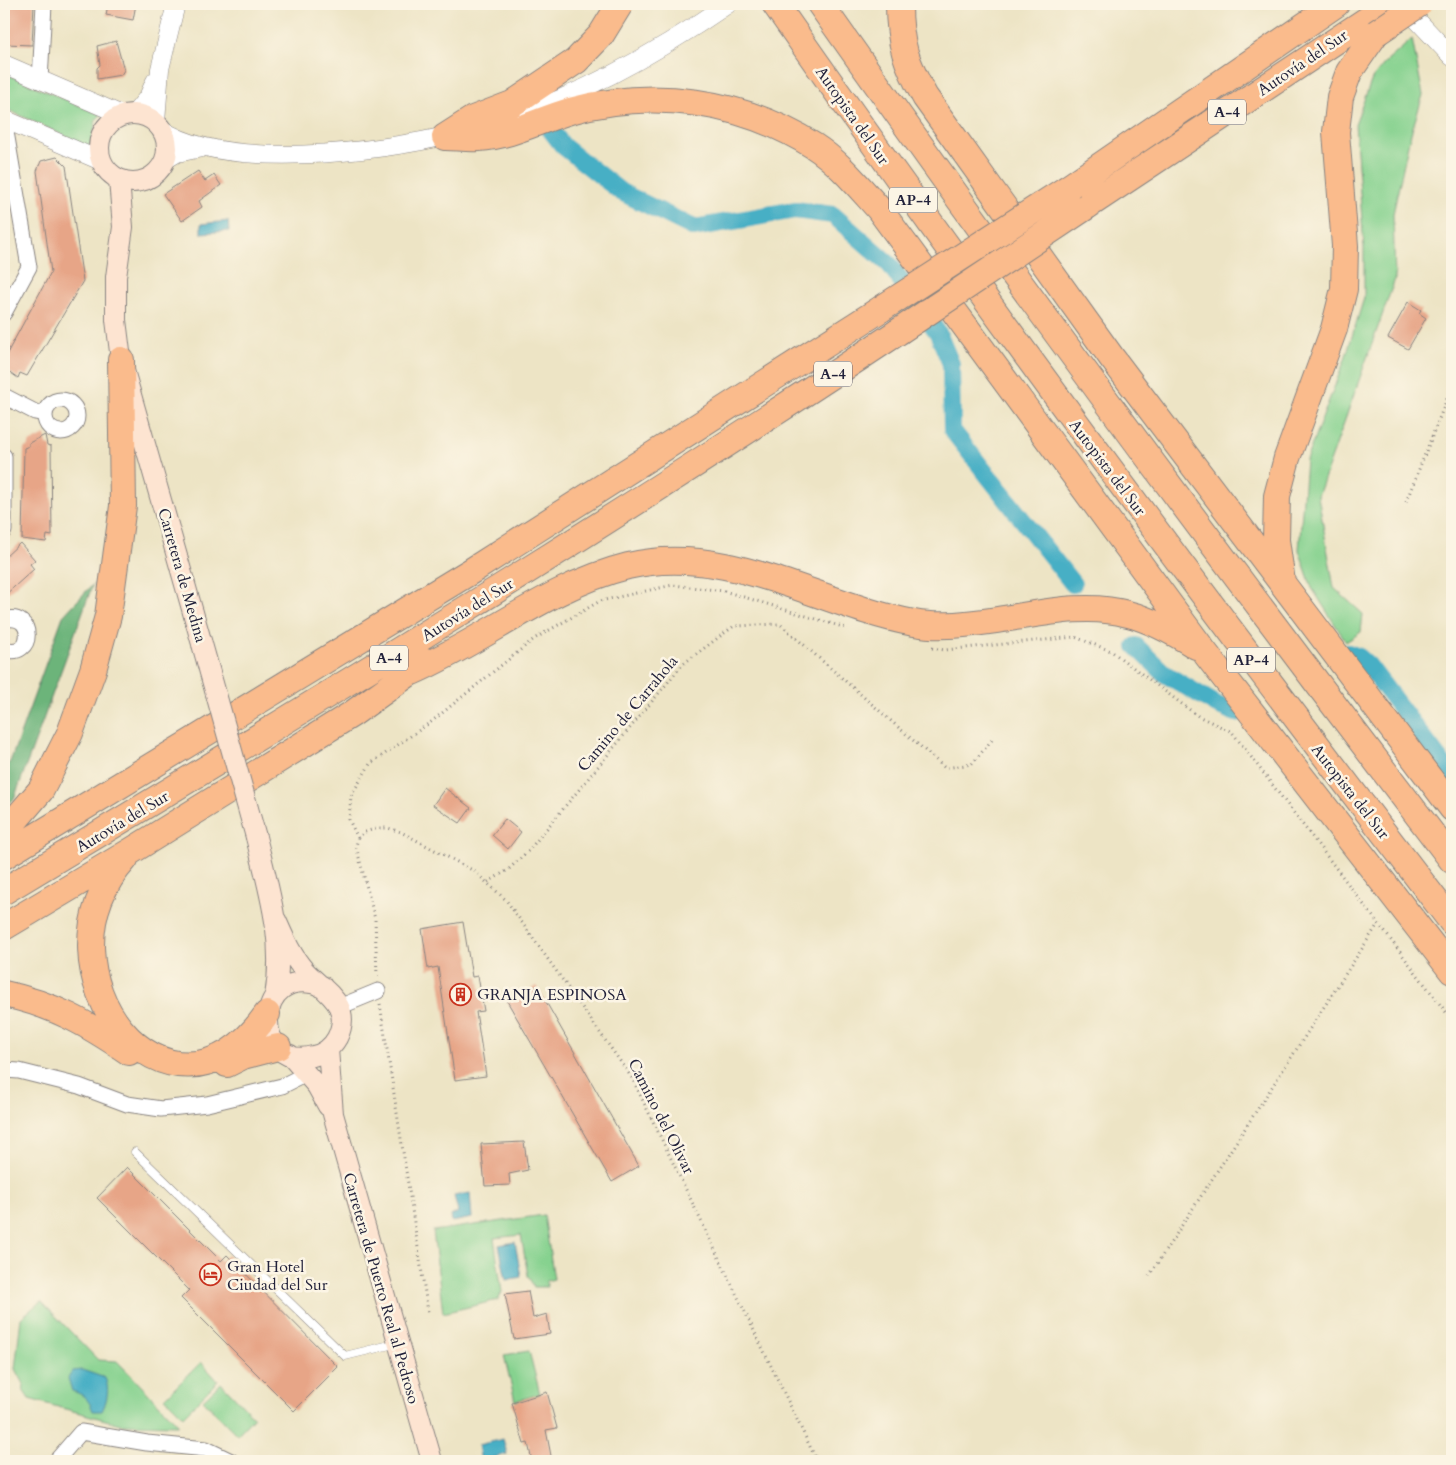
<svg xmlns="http://www.w3.org/2000/svg" width="1456" height="1465" font-family="Cardo,serif">
  <rect width="100%" height="100%" fill="#fcf5e5"/>
  <filter id="ink" filterUnits="userSpaceOnUse"><feTurbulence type="fractalNoise" baseFrequency=".02" numOctaves="2"/><feDisplacementMap in="SourceGraphic" scale="10" xChannelSelector="R" yChannelSelector="G"/><feConvolveMatrix kernelMatrix="1 2 1 2 8 2 1 2 1" color-interpolation-filters="sRGB"/></filter>
  <filter id="wash" filterUnits="userSpaceOnUse"><feTurbulence type="fractalNoise" baseFrequency=".0096" numOctaves="4" result="noise"/><feDisplacementMap in="SourceGraphic" scale="20" xChannelSelector="R" yChannelSelector="G"/><feGaussianBlur stdDeviation="1.12" result="paint"/><feColorMatrix in="noise" values="0 0 0 0 0 0 0 0 0 0 0 0 0 0 0 0 0 1.4 0 .05"/><feComposite in="paint" operator="in"/></filter>
  <g filter="url(#wash)">
    <rect width="100%" height="100%" fill="#ede4c5"/>
    <path fill="#86d28f" stroke="#547a65" d="M1412,39L1423,95L1409,140L1393,214L1395,279L1318,496L1334,588L1363,614L1361,632L1346,642L1312,588L1299,550L1306,460L1345,359L1364,298V248L1355,124L1372,79L1384,64Z
      M4,73L101,115L96,120L91,148L4,108Z
      M544,1215L554,1279L546,1281L548,1287H534L528,1276L521,1235L494,1238L502,1292L498,1300L443,1313L433,1231Z
      M41,1301L98,1360L117,1361L179,1425L120,1424L29,1399L23,1390L24,1386L15,1369L21,1318Z
      M529,1351L540,1394L515,1401L504,1355Z
      M201,1362L218,1381L183,1416L165,1398Z
      M221,1383L254,1417L237,1435L203,1400Z"/>
    <path fill="#6cb47a" stroke="#476b5a" d="M93,584L14,799L4,808V767L10,762L63,616Z"/>
    <path fill="#46afc5" stroke="#346880" d="M228,221L229,231L201,233V224Z
      M470,1193L472,1218L452,1222L451,1216L458,1212L454,1196Z
      M515,1242L521,1277L506,1280L499,1245Z
      M82,1370L105,1378C110,1389 107,1401 102,1411H93C89,1400 84,1394 72,1391L68,1378L73,1371Z
      M503,1439L507,1454L481,1461L478,1445Z"/>
    <g fill="none" stroke-linecap="round" stroke-linejoin="round">
      <path stroke="#46afc5" stroke-width="18" d="M550,129L563,146L621,192L694,228L795,210L833,215L890,265L938,333L951,364L952,430L1073,584
        M1136,646L1165,674L1217,705L1236,713
        M1348,653L1359,657L1368,665L1452,776"/>
    </g>
    <g id="blocks">
      <path fill="#e7a587" d="M5,4H34L32,45L5,44Z
        M108,4H136L133,20L106,15Z
        M116,41L124,70L121,75L97,79V68L100,65L97,46Z
        M57,157L66,166L83,281L27,376L20,373L18,378L4,368V359L51,272L37,171L41,161Z
        M198,171L205,181L214,175L221,185L199,201L202,207L182,221L163,194Z
        M1408,302L1421,310L1419,313L1426,318L1408,349L1388,338Z
        M45,435L47,445L51,446L52,536L47,535L46,542L22,539L24,448L29,446V443Z
        M20,543L35,560L30,564L34,569L4,596V558Z
        M445,788L471,808L460,823L433,805Z
        M505,819L521,832L508,849L492,835Z
        M463,922L472,977L478,976L484,1011L476,1012L486,1076L455,1080L438,967L428,969L422,929Z
        M537,986L639,1166L612,1182L507,1001Z
        M524,1142L528,1170L509,1174L510,1185L485,1186L481,1144Z
        M127,1167L221,1261L227,1255L338,1367L294,1411L181,1298L189,1290L97,1198Z
        M528,1291L533,1318L547,1314L550,1334L514,1339L505,1294Z
        M547,1392L557,1428L546,1430L552,1461H532L528,1443L524,1444L512,1403Z"/>
    </g>
  </g>
  <g filter="url(#ink)">
    <use href="#blocks" fill-opacity="0" stroke="#888380" stroke-width="1"/>
    <g fill="none" stroke-linecap="round" stroke-linejoin="round">
      <defs>
        <path id="service" d="M135,1152L345,1356L398,1343"/>
        <path id="minor" d="M40,81L44,4
          M4,120L29,267L4,313
          M4,396L35,412L45,414
          M45 416a16 16 0 1 1 32 0a16 16 0 1 1-32 0Z
          M4,456V531
          M4,620C35,610 35,660 4,649
          M339,1007L378,991
          M4,1070L19,1071L79,1086L127,1104L161,1109L207,1104L282,1086L308,1073
          M56,1461L81,1432L147,1443L206,1449L231,1461"/>
        <path id="tertiary" d="M1402,4L1452,57
          M4,64L122,115
          M135,113L148,97L155,81
          M4,119L101,161
          M156,122L160,69L176,4
          M496,123C579,97 657,53 728,4
          M161,129C225,172 381,152 454,134
          M165,160L177,153L202,148"/>
        <path id="secondary" d="M99 148a34 34 0 1 1 68 0a34 34 0 1 1-68 0Z
          M119,180L123,227L116,277V320L121,360L202,644
          M256,837C269,890 285,941 275,996
          M276,920C284,938 291,955 304,970C323,991 354,1004 337,1038C332,1047 323,1054 313,1056C252,1073 251,961 322,986
          M328,1049L333,1114L432,1461
          M290,1055L317,1086L328,1106"/>
        <path id="motorway" d="M775,4C993,316 1220,620 1452,922
          M820,4C1024,294 1236,578 1452,860
          M899,4C899,43 906,63 925,97L1112,358L1452,808
          M445,137C456,137 468,139 479,138C511,136 539,120 570,111C652,88 741,100 814,146C839,162 859,187 879,209L1203,650L1452,971
          M445,137L473,119L512,104L576,61L601,35L620,4
          M1068,188L1336,4
          M1087,206L1391,4
          M1282,582L1276,540L1277,496L1287,458L1334,329L1344,289L1345,246L1336,132L1340,97L1349,72L1376,33
          M412,672C486,640 548,586 628,566C728,542 819,605 914,623C940,628 970,624 997,620C1039,614 1086,602 1128,614C1152,620 1175,633 1196,646
          M4,833L41,790L70,733L93,670L108,616L123,506L121,360
          M4,856L473,570L881,309
          M125,859C25,968 168,1155 267,1014
          M4,891C305,710 605,526 898,332
          M4,927L133,850L352,714L426,661
          M4,994C53,1004 88,1024 129,1052
          M227,1064L243,1056L278,1047"/>
      </defs>
      <use href="#service" stroke="#888380" stroke-width="9"/>
      <use href="#minor" stroke="#888380" stroke-width="17"/>
      <use href="#tertiary" stroke="#888380" stroke-width="19"/>
      <use href="#secondary" stroke="#888380" stroke-width="22"/>
      <use href="#motorway" stroke="#888380" stroke-width="28"/>
      <path stroke="#888380" stroke-width="3" stroke-dasharray="1 4" stroke-linecap="butt" d="M1406,502L1452,386
        M932,648L945,650L1075,637L1111,651L1198,716L1232,732L1452,1020
        M358,838L349,820L351,796L370,764L431,722L534,639L600,601L673,585L724,591L846,628
        M488,882L508,870L529,850L683,664L734,626L780,624L945,768L972,764L992,740
        M377,976L375,919L356,846L358,838L365,832L378,828H388L401,832L474,871L506,900L632,1078L817,1461
        M380,1004L428,1312
        M1149,1276L1378,924"/>
      <use href="#service" stroke="#fff" stroke-width="8"/>
      <use href="#minor" stroke="#fff" stroke-width="15"/>
      <use href="#tertiary" stroke="#fff" stroke-width="18"/>
      <use href="#secondary" stroke="#fde4d1" stroke-width="20"/>
      <use href="#motorway" stroke="#fabb8c" stroke-width="26"/>
      <defs>
        <path id="secondary-bridge" d="M202,644L256,837"/>
        <path id="motorway-bridge" d="M1376,33L1419,4
          M881,309L1068,188
          M898,332L1087,206"/>
      </defs>
      <use href="#secondary-bridge" stroke="#888380" stroke-width="22" stroke-linecap="butt"/>
      <use href="#motorway-bridge" stroke="#888380" stroke-width="28" stroke-linecap="butt"/>
      <use href="#secondary-bridge" stroke="#fde4d1" stroke-width="20"/>
      <use href="#motorway-bridge" stroke="#fabb8c" stroke-width="26"/>
    </g>
  </g>
  <defs>
    <symbol id="building-ring" viewBox="-11 -11 22 22"><circle r="9.5" fill="#fcf5e5" stroke="#c8321e" stroke-width="1.5"/><path d="M-4-6H4V6H1V3H-1V6H-4ZM-2.5-4.3h1.7v1.8h-1.7ZM.8-4.3h1.7v1.8H.8ZM-2.5-1h1.7V.8h-1.7ZM.8-1h1.7V.8H.8Z" fill="#c8321e"/></symbol>
    <symbol id="hotel-ring" viewBox="-11 -11 22 22"><circle r="9.5" fill="#fcf5e5" stroke="#c8321e" stroke-width="1.5"/><path d="M-6-4.5h1.5V1H6V5H4.5V3h-9V5H-6ZM-4 0a1.8 1.8 0 1 1 3.6 0ZM.5 0V-2.5h3Q6-2.5 6 0Z" fill="#c8321e"/></symbol>
  </defs>
  <g fill-rule="evenodd">
    <use href="#building-ring" x="448" y="982" width="25" height="25"/>
    <use href="#hotel-ring" x="198" y="1262" width="25" height="25"/>
  </g>
  <g text-anchor="middle" stroke-width="5" stroke-linejoin="round" paint-order="stroke">
    <g fill="#fcf5e5" stroke="#63616e" stroke-width="1">
      <rect x="1208" y="99.5" width="38" height="25" rx="4"/>
      <rect x="889" y="187.5" width="48" height="25" rx="4"/>
      <rect x="814" y="361.5" width="38" height="25" rx="4"/>
      <rect x="370" y="645.5" width="38" height="25" rx="4"/>
      <rect x="1227" y="647.5" width="48" height="25" rx="4"/>
    </g>
    <g font-size="15" font-weight="bold" fill="#22223b">
      <text x="1227" y="117">A-4</text>
      <text x="913" y="205">AP-4</text>
      <text x="833" y="379">A-4</text>
      <text x="389" y="663">A-4</text>
      <text x="1251" y="665">AP-4</text>
    </g>
    <g font-size="16" fill="#22223b" stroke="#fcf5e5">
      <text transform="translate(1302 62) rotate(-34)" y="6">Autovía del Sur</text>
      <text transform="translate(853 115) rotate(55)" y="6">Autopista del Sur</text>
      <text transform="translate(1108 467) rotate(53)" y="6">Autopista del Sur</text>
      <text transform="translate(183 575) rotate(74)" y="6">Carretera de Medina</text>
      <text transform="translate(467 609) rotate(-32)" y="6">Autovía del Sur</text>
      <text transform="translate(627 713) rotate(-50)" y="6">Camino de Carrahola</text>
      <text transform="translate(1351 791) rotate(52)" y="6">Autopista del Sur</text>
      <text transform="translate(122 821) rotate(-31)" y="6">Autovía del Sur</text>
      <text transform="translate(662 1116) rotate(63)" y="6">Camino del Olivar</text>
      <text transform="translate(382 1288) rotate(74)" y="6">Carretera de Puerto Real al Pedroso</text>
    </g>
    <g font-size="16" fill="#22223b" stroke="#fcf5e5" text-anchor="start">
      <text x="477" y="1000">GRANJA ESPINOSA</text>
      <text x="227" y="1272">Gran Hotel<tspan x="227" dy="18">Ciudad del Sur</tspan></text>
    </g>
  </g>
  <rect width="1456" height="1465" fill="none" stroke="#fcf5e5" stroke-width="20"/>
</svg>
